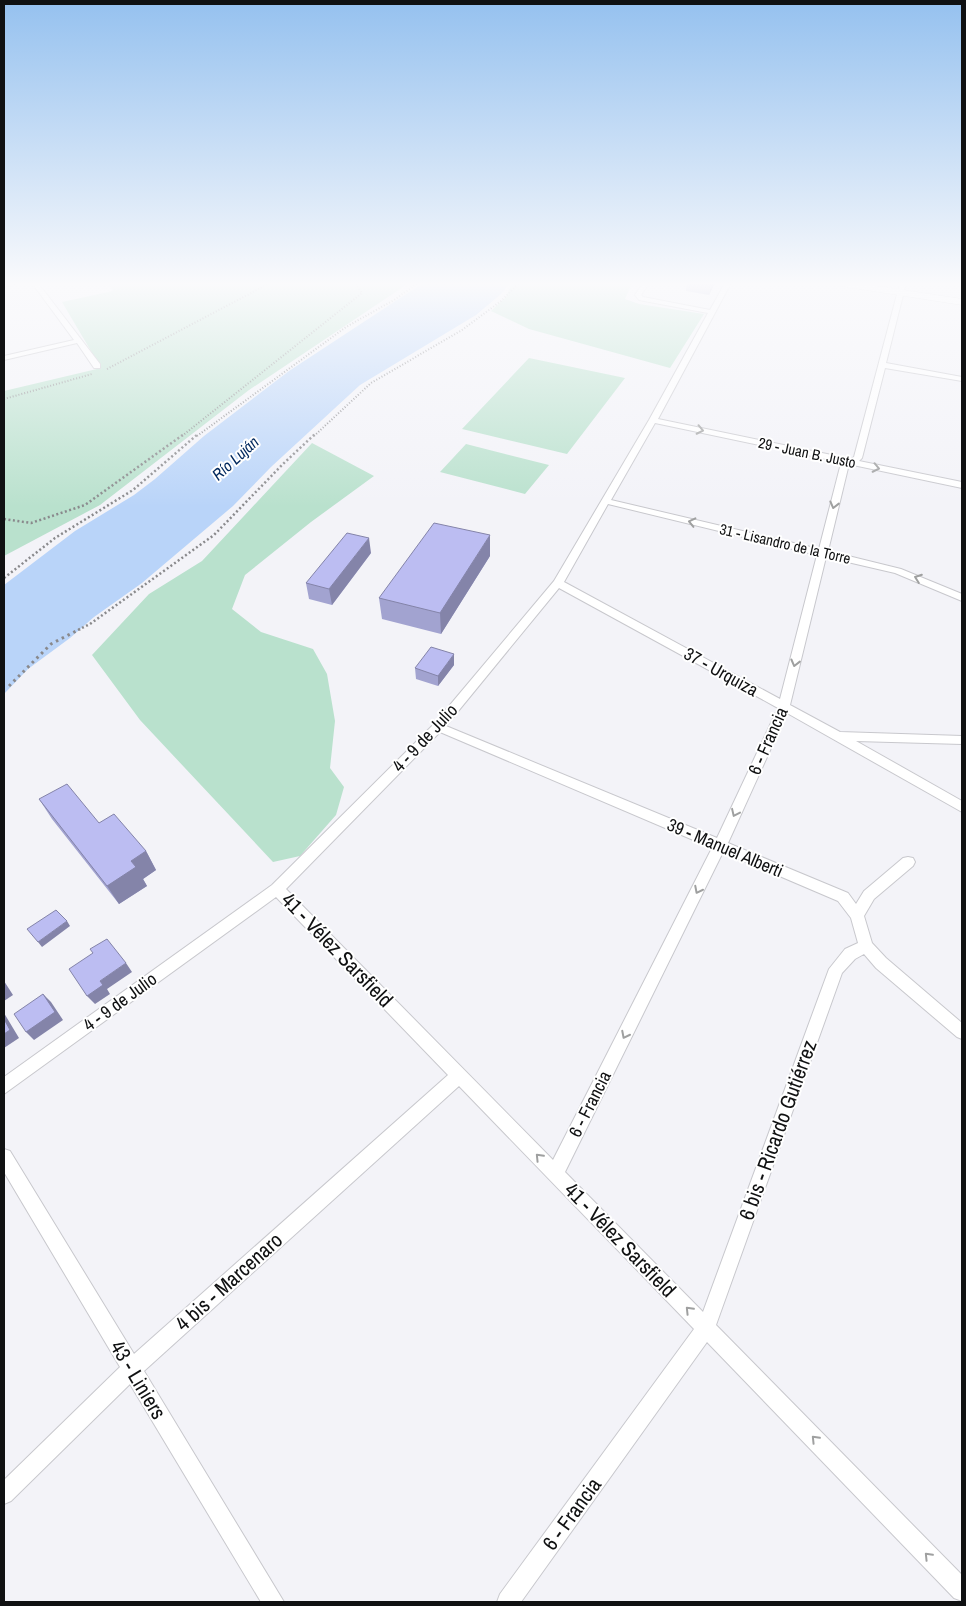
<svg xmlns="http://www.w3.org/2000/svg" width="966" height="1606" font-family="'Archivo Narrow',sans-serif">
  <rect width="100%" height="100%" fill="#f3f3f8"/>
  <path fill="#b9e1cd" d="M107,283H409L249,390L100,505L4,556V391L101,368L62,302L113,291Z
    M512,283H632L625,299L639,304L704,314L670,368L529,329L491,311L506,297Z
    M529,358L625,378L567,454L462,429Z
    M312,443L374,476L311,522L245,575L232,609L261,632L313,649L327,674L335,721L330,768L344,787L336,815L300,856L273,862L140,720L92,655L149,594L202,561Z
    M466,444L549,465L525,494L440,472Z"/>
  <path fill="#b9d4f9" d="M423,283H510L501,294L476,315L360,385L271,467L233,506L142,583L94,617L70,638L28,669L4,694V585L75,531L134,495L155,479L204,436L289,371Z"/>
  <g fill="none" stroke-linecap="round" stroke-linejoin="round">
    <defs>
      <path id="street" d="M4,283H19L4,287Z
        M32,283H38L100,364V368H94L77,343L4,360V356L74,340Z
        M643,283H649L641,295L643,297L710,310L725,283H731L658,419L851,459L854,457L900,283H906L886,363L962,377V381L885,368L862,458L859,461L962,482V488L853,465L848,468L828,551L901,569L962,594V601L895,573L826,557L790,705L840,732L962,736V744L856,741L962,801V812L787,713L728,843L848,893L856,904L864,891L903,858L908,857L913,858L915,862L913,866L874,899L864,916L872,943L886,958L962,1023V1039L957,1037L876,968L864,954L855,959L842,973L716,1325L962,1575V1601L954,1598L707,1342L521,1602H497L500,1594L694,1329L459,1086L144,1371L284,1602H261L130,1384L11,1501L4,1504V1480L120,1367L4,1172V1149L10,1151L134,1354L448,1075L276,897L4,1094V1077L272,885L434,724L554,581L649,420L708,313L639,300L635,295ZM655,423L845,463L840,467L819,549L611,500ZM608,504L817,555L780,699L564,582ZM559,588L778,708L717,838L446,726ZM440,732L712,848L553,1160L286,889ZM723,852L838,901L851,918L858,943L845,949L829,969L703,1312L565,1172Z"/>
      <path id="secondary" d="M836,283H857L962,299V305L841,286Z"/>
    </defs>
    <use href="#street" stroke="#c8c8cd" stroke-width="2"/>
    <use href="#secondary" stroke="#c8c8cd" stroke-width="1"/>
    <path stroke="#89898c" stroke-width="2" stroke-dasharray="1 2" stroke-linecap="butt" d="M107,369L270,283
      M4,399L92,374
      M182,436L362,293L355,283
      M197,436L346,327L394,300L418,283
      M314,436L371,383L462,330L501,301L519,283"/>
    <path stroke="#89898c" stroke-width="2.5" stroke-dasharray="2 2.5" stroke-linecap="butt" d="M4,519L31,523L85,505L184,434
      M4,578L55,538L133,490L198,434
      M78,630L90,624L214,535L283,464L315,434"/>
    <path stroke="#89898c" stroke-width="3" stroke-dasharray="2.5 4" stroke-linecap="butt" d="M9,686L51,644L80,629"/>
    <use href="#street" fill="#fff" fill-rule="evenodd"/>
    <use href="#secondary" fill="#fff" fill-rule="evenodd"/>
  </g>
  <path fill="#a2a3d0" d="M687,283H715L709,295L686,291Z
    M371,553L332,605L309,599L306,583Z
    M490,556L441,634L382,619L379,598Z
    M454,665L438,686L416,679L415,668Z
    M39,799L99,823L146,851L156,870L143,879L147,886L119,904L52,819Z"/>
  <path fill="#8484a9" d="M712,283H715L709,295Z
    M490,535V556L441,634L440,613Z
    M369,538L371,553L332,605L329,589Z
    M454,654V665L438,686V676Z
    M146,851L156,870L143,879L147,886L119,904L107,886L131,861Z
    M67,921L70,926L42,947L38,942Z
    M126,963L132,972L107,989L110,994L95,1004L87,996L100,981Z
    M4,981L13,995L4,1001Z
    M43,994L51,1002L63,1020L34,1040L26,1032Z
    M4,1013L19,1038L4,1048Z"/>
  <path fill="#bcbdf2" stroke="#8484a9" d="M434,523L490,535L440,613L379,598Z
    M347,533L369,538L329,589L306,583Z
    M431,647L454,654L438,676L415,668Z
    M67,784L99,823L114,814L146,851L131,861L136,867L107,886L39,799Z
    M56,910L67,921L38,942L27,929Z
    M107,939L126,963L100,981L103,985L87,996L69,969L93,953L90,949Z
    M43,994L55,1012L26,1032L14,1014Z
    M4,1019L10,1030L4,1034Z"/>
  <defs><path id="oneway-chevron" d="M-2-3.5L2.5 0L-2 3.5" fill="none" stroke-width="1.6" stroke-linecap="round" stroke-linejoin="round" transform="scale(1.25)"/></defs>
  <g stroke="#9fa0a0">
    <use href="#oneway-chevron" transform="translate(700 430) rotate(12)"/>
    <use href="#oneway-chevron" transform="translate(876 468) rotate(12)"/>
    <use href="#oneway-chevron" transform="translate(834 505) rotate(104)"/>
    <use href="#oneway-chevron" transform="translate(692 522) rotate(-167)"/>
    <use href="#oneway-chevron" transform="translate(918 578) rotate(-160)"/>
    <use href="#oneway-chevron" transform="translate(795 663) rotate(104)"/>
    <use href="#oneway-chevron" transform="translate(735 813) rotate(115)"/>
    <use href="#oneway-chevron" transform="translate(698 890) rotate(117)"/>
    <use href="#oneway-chevron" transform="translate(625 1035) rotate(117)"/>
    <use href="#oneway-chevron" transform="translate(539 1157) rotate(-134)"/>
    <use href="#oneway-chevron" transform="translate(689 1310) rotate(-134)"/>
    <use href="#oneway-chevron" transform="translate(815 1439) rotate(-134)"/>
    <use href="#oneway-chevron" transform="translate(928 1556) rotate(-134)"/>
  </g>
  <linearGradient id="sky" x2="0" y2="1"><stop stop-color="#95c1ef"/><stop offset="0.56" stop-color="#fafafc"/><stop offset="1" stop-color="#fafafc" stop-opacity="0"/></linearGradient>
  <rect width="966" height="507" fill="url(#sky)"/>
  <g text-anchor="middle" stroke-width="4" stroke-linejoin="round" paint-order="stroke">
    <g font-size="15" fill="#101112" stroke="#fff">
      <text transform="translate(807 453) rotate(12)" y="5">29 - Juan B. Justo</text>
      <text transform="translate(785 544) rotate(13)" y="5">31 - Lisandro de la Torre</text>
    </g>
    <g font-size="16" font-style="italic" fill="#00285d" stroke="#fff">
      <text transform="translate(235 458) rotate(-42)" y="6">Río Luján</text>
    </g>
    <g font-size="18" fill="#101112" stroke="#fff">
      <text transform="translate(721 672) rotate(29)" y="6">37 - Urquiza</text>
      <text transform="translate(425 738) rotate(-47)" y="6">4 - 9 de Julio</text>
      <text transform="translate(768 741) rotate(-66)" y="6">6 - Francia</text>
      <text transform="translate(725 848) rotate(23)" y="6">39 - Manuel Alberti</text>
      <text transform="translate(120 1002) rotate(-36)" y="6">4 - 9 de Julio</text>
      <text transform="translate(590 1104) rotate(-63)" y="6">6 - Francia</text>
    </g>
    <g font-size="21" fill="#101112" stroke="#fff">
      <text transform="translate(337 950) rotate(46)" y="7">41 - Vélez Sarsfield</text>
      <text transform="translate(778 1130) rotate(-70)" y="7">6 bis - Ricardo Gutiérrez</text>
      <text transform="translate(620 1240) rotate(46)" y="7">41 - Vélez Sarsfield</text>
      <text transform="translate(229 1282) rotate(-42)" y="7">4 bis - Marcenaro</text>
      <text transform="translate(138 1380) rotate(59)" y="7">43 - Liniers</text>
      <text transform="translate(572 1514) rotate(-54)" y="7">6 - Francia</text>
    </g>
  </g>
  <rect width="966" height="1606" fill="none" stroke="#101112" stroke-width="10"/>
</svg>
